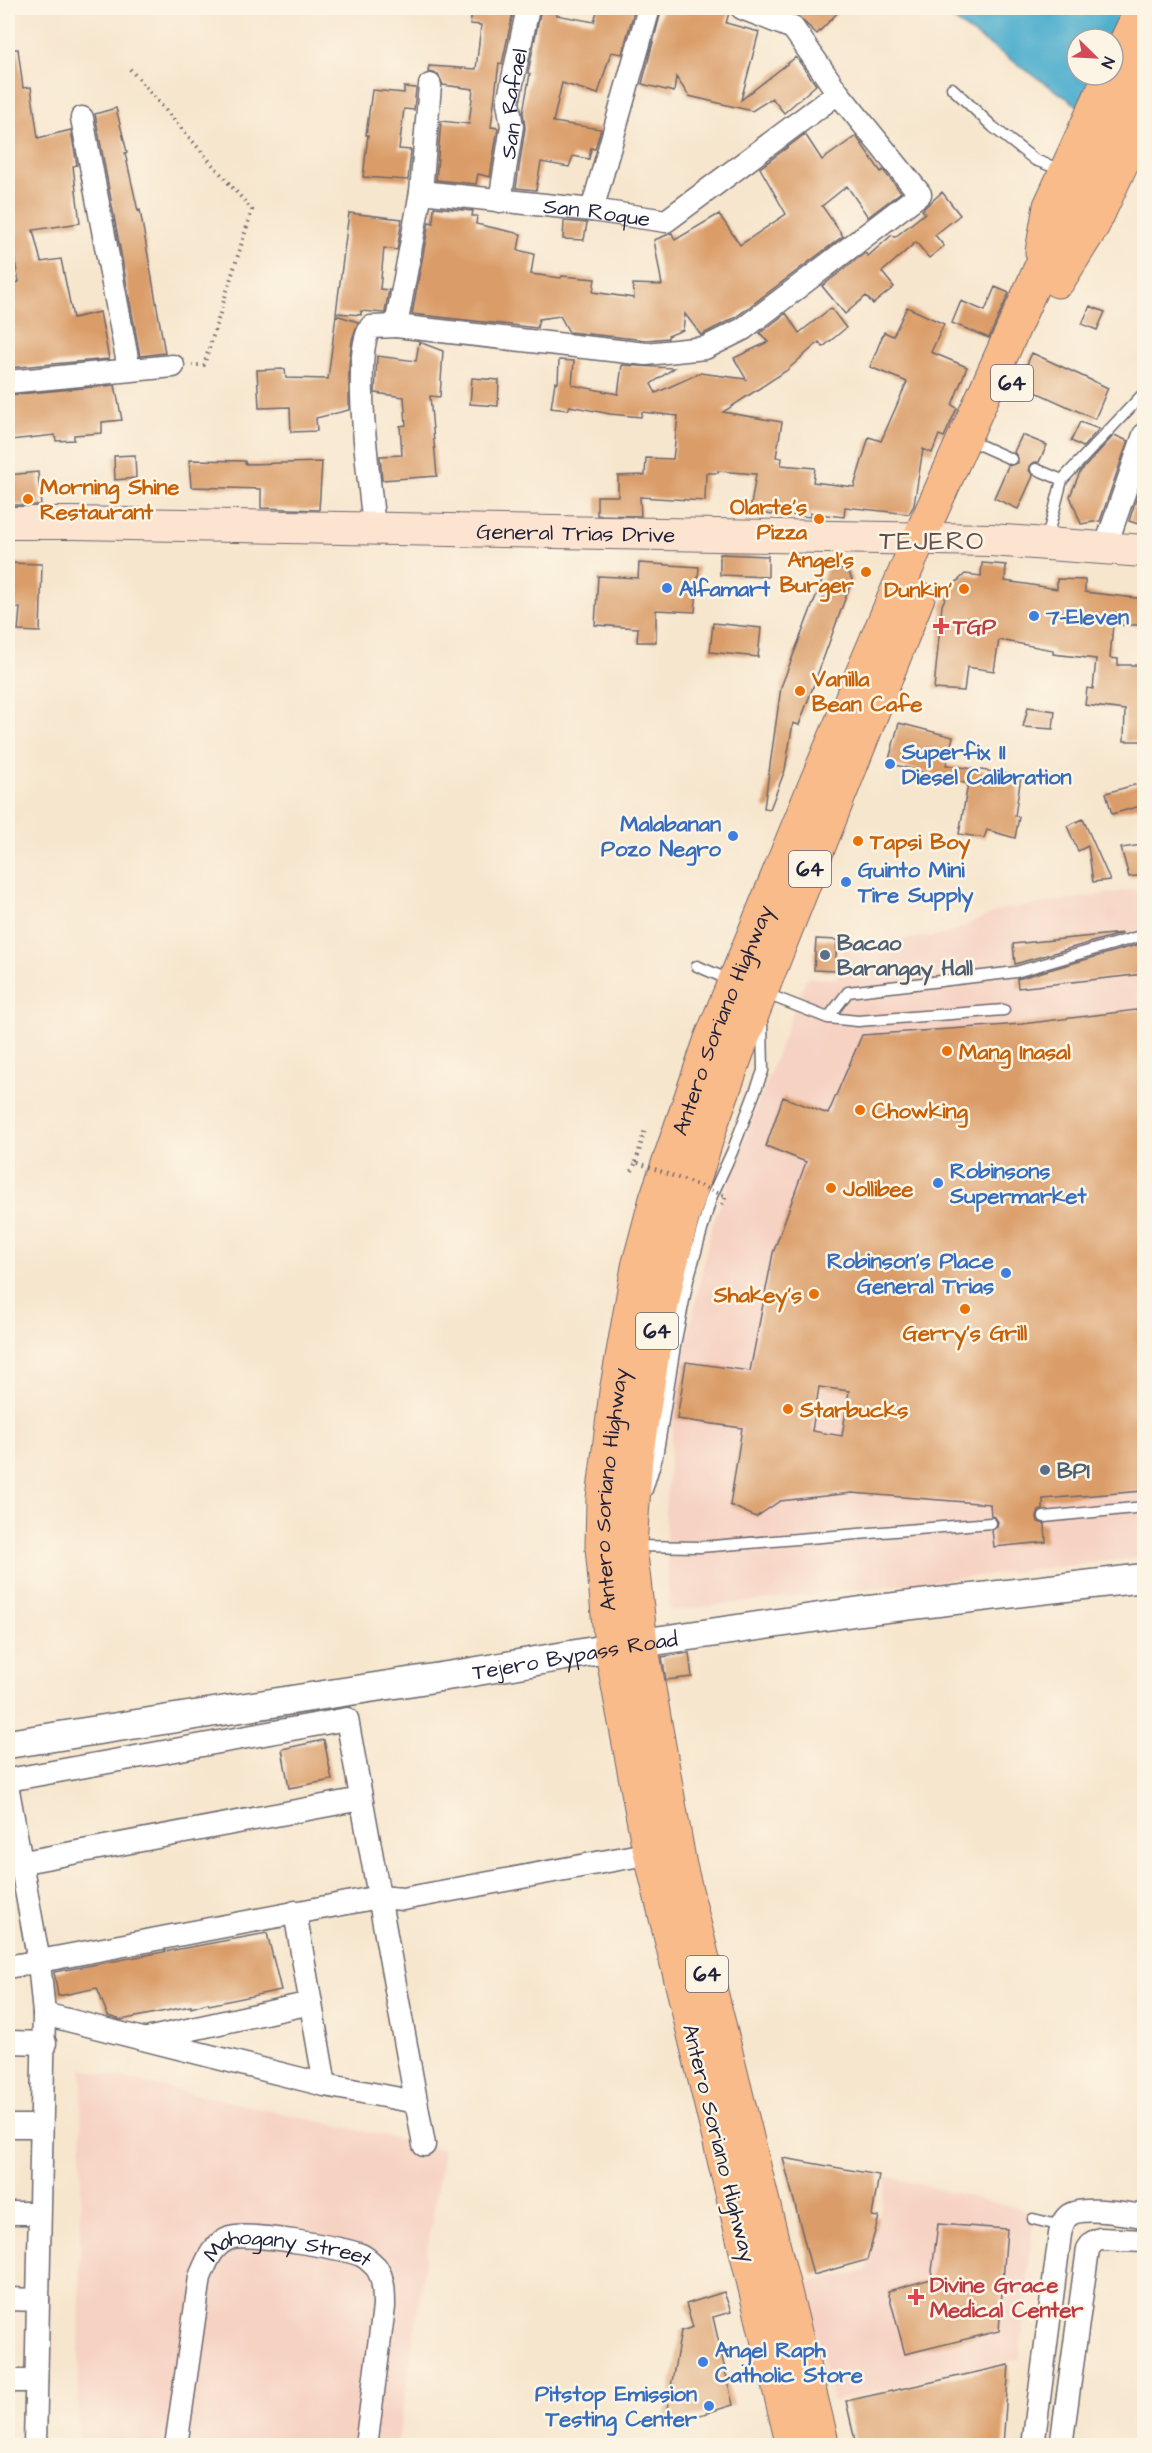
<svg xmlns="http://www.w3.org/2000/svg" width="1152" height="2453" font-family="'Architects Daughter',sans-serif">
  <rect width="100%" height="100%" fill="#fcf5e5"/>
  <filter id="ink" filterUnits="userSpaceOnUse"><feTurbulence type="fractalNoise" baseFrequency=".0167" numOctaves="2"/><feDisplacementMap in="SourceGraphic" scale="12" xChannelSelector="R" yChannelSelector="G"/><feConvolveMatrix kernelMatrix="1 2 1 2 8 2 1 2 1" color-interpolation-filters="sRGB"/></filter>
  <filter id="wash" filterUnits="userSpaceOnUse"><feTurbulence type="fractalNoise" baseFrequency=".008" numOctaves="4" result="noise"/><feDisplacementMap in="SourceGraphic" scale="24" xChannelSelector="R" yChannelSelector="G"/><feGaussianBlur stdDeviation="1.35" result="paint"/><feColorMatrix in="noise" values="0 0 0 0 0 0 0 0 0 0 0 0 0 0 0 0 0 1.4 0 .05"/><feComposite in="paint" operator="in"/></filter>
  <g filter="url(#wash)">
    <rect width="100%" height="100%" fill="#f7e6ce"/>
    <path fill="#f6d2c3" d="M1144,888V1557L669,1611L665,1511L675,1399L711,1228L806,978L837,979L844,945L944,935L1000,910Z
      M82,2069L443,2149L397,2445L78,2446Z
      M888,2177L1034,2212L1020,2359L833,2401L803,2284L866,2271Z"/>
    <path fill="#4fafce" stroke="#386884" stroke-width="1.5" fill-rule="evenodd" d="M936,8H1118L1144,26V135L1077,105ZM1077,39H1113V75H1077Z"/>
    <g id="blocks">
      <path fill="#da9c67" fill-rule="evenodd" d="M473,8H514L502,64L499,63L491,127L498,128L490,177L478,174L476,184L436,180L441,121L469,124L473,89L443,85L438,74L428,72L429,66L476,69L481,25L470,24Z
        M541,8H557L556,15L594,22L598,8H635L622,54L611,52L598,94L562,83L553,122L601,129L595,149L591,148L589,159L573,156L569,167L541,162L536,190L516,188L525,128L523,112L530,74L528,73Z
        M662,8H707L729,13L726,23L759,32L741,100L796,57L816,85L784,113L772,98L752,111L689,96L676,77L674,92L642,84Z
        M789,8H842L817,34Z
        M8,49H18L23,88L31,87L38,138L71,130L77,165L73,166L80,223L33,230L41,262L61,259L73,318L100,312L109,359L8,368V285L19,282L8,227Z
        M404,87L416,88L414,110L404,109L399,149L411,150L408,180L363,177L368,135H366L372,90L404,93Z
        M116,108L127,152L125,153L138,211L140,210L165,353L140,356L95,114Z
        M805,134L822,160L856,136L881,172L883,170L901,192L868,217L847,186L822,206L843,236L736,317L701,335L685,314L683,330L668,336V338L646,340L569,332L560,316L539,319L537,328L412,314L429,222L433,223L434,207L473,211L472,216H477L476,224L521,234L518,250L534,254L531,274L561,278L562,276L595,279L593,292L634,298L633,284L662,285L654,240L672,233L675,240L719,214L740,245L786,214L760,168Z
        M942,192L960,215L935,235L944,246L929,258L916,242L882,272L894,287L873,304L866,296L845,314L822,286L865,253L868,256L892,235L895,237L925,213L922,210Z
        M349,213L402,219L397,250L384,248L380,289L389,290L385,313L361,311V315L336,313Z
        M564,221L587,223L584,240L563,239Z
        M995,287L1009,293L989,338L952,323L961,301L985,311Z
        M1090,306L1105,312L1097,330L1082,324Z
        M907,307L944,324L931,352L967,367L952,405L957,408L944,437L939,435L932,453L923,449L914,505L909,514L845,507L844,517L810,513V517L773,513L772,515L750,511L756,474L718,471V473H706L705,501L640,497L641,516L597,515V496H618V476L645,475L646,458L673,459L678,416L642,412L641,417L610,414L570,406L568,410L551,408L555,382L558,383L559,360L574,361L572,385L618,394L622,365L674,368L651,384L656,393L700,373L746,379L734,358L768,342L760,333L786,313L799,333L831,308L846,328L823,347L819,342L786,371L723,412L782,422L776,457L782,458L781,465L815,468L813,482L854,487L869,437L881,441L907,382L870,367L884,332L893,336Z
        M336,315L358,322L352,340L349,363V410L316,418L317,431L291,432L290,407L259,408L257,370L285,369L286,378L328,379Z
        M419,342L443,351L440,397L430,396L437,476L382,480L380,456L402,455L400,426L406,425L404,397L375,393L377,356L416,361Z
        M1032,353L1108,388L1095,419L1018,384Z
        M472,378L499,380L498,406L470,404Z
        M115,385L122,420L102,422V433L74,435V440L56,441L55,435L11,440L8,395Z
        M1080,422L1099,429L1083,447L1071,441Z
        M1022,435L1047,445L1039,462H1035L1029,466V470L1033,476L1018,509L994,498L1008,466L1018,463V458L1014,452Z
        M1114,435L1128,441L1100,521L1081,524L1070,496L1080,472Z
        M135,455L136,478L115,480L114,456Z
        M189,460L245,461V464L322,462L319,510L261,508V489L191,487Z
        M38,472L41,505H8V475Z
        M1144,475V526L1129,521Z
        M720,554L768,556V577L720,575Z
        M8,563L42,564L40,632L18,631L20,608H8Z
        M639,563L699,567L695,612L656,610V642H637L638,628L595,625L598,576L638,578Z
        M982,563L1006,565L1005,581L1057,589V579L1085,580V592L1144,599V625H1113L1110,658L1118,659V665H1144L1142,741H1124L1125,710L1085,705L1087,688L1093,689L1096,659L1053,654V650L999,640L994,671L967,667L964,691L934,689L942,605L950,588L965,574L981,576Z
        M828,565L849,572L852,580L799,725L793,723L785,770L770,809L764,808L781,687Z
        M713,623L761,628L758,657L710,652Z
        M1028,707L1055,711L1053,729L1023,727Z
        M899,723L953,737L946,765L1021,776L1015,816L1019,817L1015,838L987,830L984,838L959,834L968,784L888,763Z
        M1138,784L1144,805L1112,814L1106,793Z
        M1083,819L1091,837L1110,880L1093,882L1088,846L1078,851L1067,826Z
        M1142,845L1144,875L1129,877L1121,848Z
        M1123,933L1015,964L1013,944Z
        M816,939L837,940L835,971L814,970Z
        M1144,943V974L1018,988L1017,979Z
        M1144,1009V1491L1043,1499V1510L1039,1511L1037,1517L1038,1522L1045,1524L1046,1542L994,1547L992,1530L997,1527L998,1522L995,1517L991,1516L990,1504L852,1493L780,1501L756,1517L730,1505L742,1428L677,1419L686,1362L750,1371L773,1253L806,1162L766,1146L783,1097L828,1114L862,1035L1022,1024ZM819,1387L849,1391L842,1436L812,1431Z
        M689,1653L692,1677L666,1680L662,1657Z
        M324,1740L332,1780L289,1788L282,1749Z
        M267,1933L281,1990L209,2005L208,2003L191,2008V2006L121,2020L108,2016L97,1988L58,1996L54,1972Z
        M783,2158L879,2175L872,2216L879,2217L867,2260L813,2275Z
        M938,2224L1007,2229L999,2331L905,2354L888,2291L931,2279Z
        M724,2292L731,2312L713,2317L733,2405L664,2426L681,2331L693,2327L686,2304Z
        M1009,2365L1003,2445H856L846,2401Z"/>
    </g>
  </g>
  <g filter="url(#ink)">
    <use href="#blocks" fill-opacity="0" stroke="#6d676e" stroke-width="1.5"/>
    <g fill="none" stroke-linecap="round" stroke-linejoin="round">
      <defs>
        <path id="service" d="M952,88L993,127L1035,160L1062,170
          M982,446L1011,459
          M1036,469L1062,480
          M1046,542L1062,480L1144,393
          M697,966L732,981
          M764,993L828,1018L858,1021L1004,1010
          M828,1018L848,992L1016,972L1144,935
          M647,1490L657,1457L676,1340L688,1280L711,1198L732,1152L763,1071L762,1022
          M1044,1517L1144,1507
          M632,1546L700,1547L991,1523
          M1033,2219L1062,2226"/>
        <g id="minor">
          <path d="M430,85L421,192L396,326L646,354L705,348L743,329L920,194L838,93L793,28L742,8"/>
          <path d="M82,118L129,369"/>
          <path id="s1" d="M421,192L592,210L666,221L838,93"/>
          <path id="s2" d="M500,201L512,126L508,102L528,8"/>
          <path d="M592,210L649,8"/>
          <path d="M8,382L173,366"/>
          <path d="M374,528C371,490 350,354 371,327L396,326"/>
          <path d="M1105,548L1144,435"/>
          <path d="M8,1780L347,1719L424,2145"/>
          <path d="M8,1790L39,1962L44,2014L35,2446"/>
          <path d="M8,1865L361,1799"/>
          <path d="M295,1912L325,2085"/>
          <path d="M8,1967L379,1897L403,1899L651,1853"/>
          <path d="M44,2014L325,2085L416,2102"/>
          <path d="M151,2038L311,2003"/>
          <path d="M8,2042L45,2043"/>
          <path d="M8,2126H41"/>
          <path d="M8,2213H39"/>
          <path d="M8,2299L38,2300"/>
          <path d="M8,2381H36"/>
          <path id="s3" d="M176,2446L200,2277C207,2261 212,2245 230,2238C246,2231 343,2248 361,2255C366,2257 372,2263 376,2267C384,2278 384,2293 384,2307L366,2446"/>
          <path d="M1033,2446L1059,2242C1060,2233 1061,2222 1068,2216C1080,2205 1128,2214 1144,2216"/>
          <path d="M1061,2446L1088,2249L1093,2242L1100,2239L1144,2241"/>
        </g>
        <g id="tertiary">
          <path id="s4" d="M8,1744L466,1673L641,1643L861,1611L1144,1578"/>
        </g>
        <g id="secondary">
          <path id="s5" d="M8,523H74L991,540L1144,551"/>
        </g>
        <g id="primary">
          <path d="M1113,69L1142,8"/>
          <path d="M1042,252L1050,206L1110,75"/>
          <path d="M1058,281L1093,225L1144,115"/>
          <path id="s6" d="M793,2446L647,1839L611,1648L602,1547L603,1499L616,1392L638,1267L656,1199L711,1039L812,792L919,539L1040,269L1073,214L1144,56"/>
          <path d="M823,2446L680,1866L641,1643L630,1546L636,1457L656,1334L668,1275L683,1215L712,1122L738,1050L918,597"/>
        </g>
      </defs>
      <use href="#service" stroke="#6d676e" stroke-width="13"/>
      <use href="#minor" stroke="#6d676e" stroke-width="25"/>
      <use href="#tertiary" stroke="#6d676e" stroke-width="31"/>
      <use href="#secondary" stroke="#6d676e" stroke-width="34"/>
      <use href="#primary" stroke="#6d676e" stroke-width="35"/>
      <path stroke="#6d676e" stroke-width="4" stroke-dasharray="1.5 4.5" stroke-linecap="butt" d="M130,69L252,210L204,365H192
        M636,1162L645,1129"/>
      <use href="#service" stroke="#fff" stroke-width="10"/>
      <use href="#minor" stroke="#fff" stroke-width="22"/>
      <use href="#tertiary" stroke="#fff" stroke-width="28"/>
      <use href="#secondary" stroke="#fde4d1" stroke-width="32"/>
      <use href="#primary" stroke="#fabb8b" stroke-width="33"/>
      <path stroke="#6d676e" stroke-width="4" stroke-dasharray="1.5 4.5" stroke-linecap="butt" d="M632,1171L636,1162L726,1196L722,1205"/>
    </g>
  </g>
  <g fill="#e8710a" stroke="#fcf5e5" stroke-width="2">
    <circle cx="28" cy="499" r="6"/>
    <circle cx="819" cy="519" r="6"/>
    <circle cx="866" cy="572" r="6"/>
    <circle cx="964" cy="589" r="6"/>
    <circle cx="800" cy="691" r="6"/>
    <circle cx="858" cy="841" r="6"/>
    <circle cx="947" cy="1051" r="6"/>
    <circle cx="860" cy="1110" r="6"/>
    <circle cx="831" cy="1188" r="6"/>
    <circle cx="814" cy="1294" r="6"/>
    <circle cx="965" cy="1309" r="6"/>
    <circle cx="788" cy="1409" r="6"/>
  </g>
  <g fill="#3f7fe0" stroke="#fcf5e5" stroke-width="2">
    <circle cx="667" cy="588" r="6"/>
    <circle cx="1034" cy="616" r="6"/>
    <circle cx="890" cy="764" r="6"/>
    <circle cx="733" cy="836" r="6"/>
    <circle cx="846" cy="882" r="6"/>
    <circle cx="938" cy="1183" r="6"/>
    <circle cx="1006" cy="1273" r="6"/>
    <circle cx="703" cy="2362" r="6"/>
    <circle cx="709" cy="2406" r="6"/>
  </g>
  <g fill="#e0444e" stroke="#fcf5e5" stroke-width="2">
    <path d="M938 617h6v6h6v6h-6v6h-6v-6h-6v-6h6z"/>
    <path d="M913 2288h6v6h6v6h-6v6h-6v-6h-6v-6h6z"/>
  </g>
  <g fill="#5c6f8a" stroke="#fcf5e5" stroke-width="2">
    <circle cx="825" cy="955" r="6"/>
    <circle cx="1045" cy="1470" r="6"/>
  </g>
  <g text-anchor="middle" stroke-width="5" stroke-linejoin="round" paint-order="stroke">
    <g fill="#fcf5e5" stroke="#63616e" stroke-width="1.5">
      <rect x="991" y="365" width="42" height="36" rx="4.5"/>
      <rect x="789" y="851" width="42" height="36" rx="4.5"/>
      <rect x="636" y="1313" width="42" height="36" rx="4.5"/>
      <rect x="686" y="1956" width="42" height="36" rx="4.5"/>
    </g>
    <g font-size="21" font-weight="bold" fill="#22223b">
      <text x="1012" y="390">64</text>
      <text x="810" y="876">64</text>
      <text x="657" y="1338">64</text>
      <text x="707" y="1981">64</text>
    </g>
    <g font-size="22" fill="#22223b" stroke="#fcf5e5">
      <text dy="8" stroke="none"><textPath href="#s2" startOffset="99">San Rafael</textPath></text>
      <text dy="8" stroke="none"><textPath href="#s1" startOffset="177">San Roque</textPath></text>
      <text dy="8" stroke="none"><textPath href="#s5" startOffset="568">General Trias Drive</textPath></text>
      <text dy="8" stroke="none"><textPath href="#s6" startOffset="1464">Antero Soriano Highway</textPath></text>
      <text dy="8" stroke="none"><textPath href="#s6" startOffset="978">Antero Soriano Highway</textPath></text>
      <text dy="8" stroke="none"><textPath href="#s4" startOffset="574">Tejero Bypass Road</textPath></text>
      <text transform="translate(720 2143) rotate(76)" y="8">Antero Soriano Highway</text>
      <text dy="8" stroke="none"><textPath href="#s3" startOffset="278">Mahogany Street</textPath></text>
    </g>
    <g font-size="22" font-weight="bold" fill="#c56008" stroke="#fcf5e5" text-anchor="start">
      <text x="40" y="494">Morning Shine<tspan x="40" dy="25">Restaurant</tspan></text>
      <text x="807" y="514" text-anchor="end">Olarte's<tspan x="807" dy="25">Pizza</tspan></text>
      <text x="854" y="567" text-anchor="end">Angel's<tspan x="854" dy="25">Burger</tspan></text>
      <text x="952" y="597" text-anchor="end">Dunkin'</text>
      <text x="812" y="686">Vanilla<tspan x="812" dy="25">Bean Cafe</tspan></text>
      <text x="870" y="849">Tapsi Boy</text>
      <text x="959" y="1059">Mang Inasal</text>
      <text x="872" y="1118">Chowking</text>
      <text x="843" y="1196">Jollibee</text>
      <text x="802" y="1302" text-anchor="end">Shakey's</text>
      <text x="965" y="1340" text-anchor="middle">Gerry's Grill</text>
      <text x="800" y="1417">Starbucks</text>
    </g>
    <g font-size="22" font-weight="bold" fill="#366cbe" stroke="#fcf5e5" text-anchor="start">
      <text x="679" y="596">Alfamart</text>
      <text x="1046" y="624">7-Eleven</text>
      <text x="902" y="759">Superfix II<tspan x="902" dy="25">Diesel Calibration</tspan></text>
      <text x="721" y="831" text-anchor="end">Malabanan<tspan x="721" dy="25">Pozo Negro</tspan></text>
      <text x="858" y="877">Guinto Mini<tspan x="858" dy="25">Tire Supply</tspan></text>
      <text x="950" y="1178">Robinsons<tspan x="950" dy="25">Supermarket</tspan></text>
      <text x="994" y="1268" text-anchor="end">Robinson's Place<tspan x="994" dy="25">General Trias</tspan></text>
      <text x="715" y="2357">Angel Raph<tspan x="715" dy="25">Catholic Store</tspan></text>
      <text x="697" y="2401" text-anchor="end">Pitstop Emission<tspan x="697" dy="25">Testing Center</tspan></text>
    </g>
    <g font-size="22" font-weight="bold" fill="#be3a42" stroke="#fcf5e5" text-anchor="start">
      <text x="953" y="634">TGP</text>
      <text x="930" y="2292">Divine Grace<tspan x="930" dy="25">Medical Center</tspan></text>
    </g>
    <g font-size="22" font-weight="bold" fill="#4e5e75" stroke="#fcf5e5" text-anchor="start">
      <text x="837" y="950">Bacao<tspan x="837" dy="25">Barangay Hall</tspan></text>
      <text x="1057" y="1478">BPI</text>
    </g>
    <g font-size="26" letter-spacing="1.5" fill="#624d4a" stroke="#fcf5e5">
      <text x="932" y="549">TEJERO</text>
    </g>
  </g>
  <rect width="1152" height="2453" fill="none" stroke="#fcf5e5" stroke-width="30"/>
  <g transform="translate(1095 57) rotate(114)"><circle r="28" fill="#fcf5e5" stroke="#a5a1a1" stroke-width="1.5"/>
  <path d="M0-4.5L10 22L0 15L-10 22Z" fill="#d1495b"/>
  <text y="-9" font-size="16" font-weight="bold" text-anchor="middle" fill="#22223b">N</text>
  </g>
</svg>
